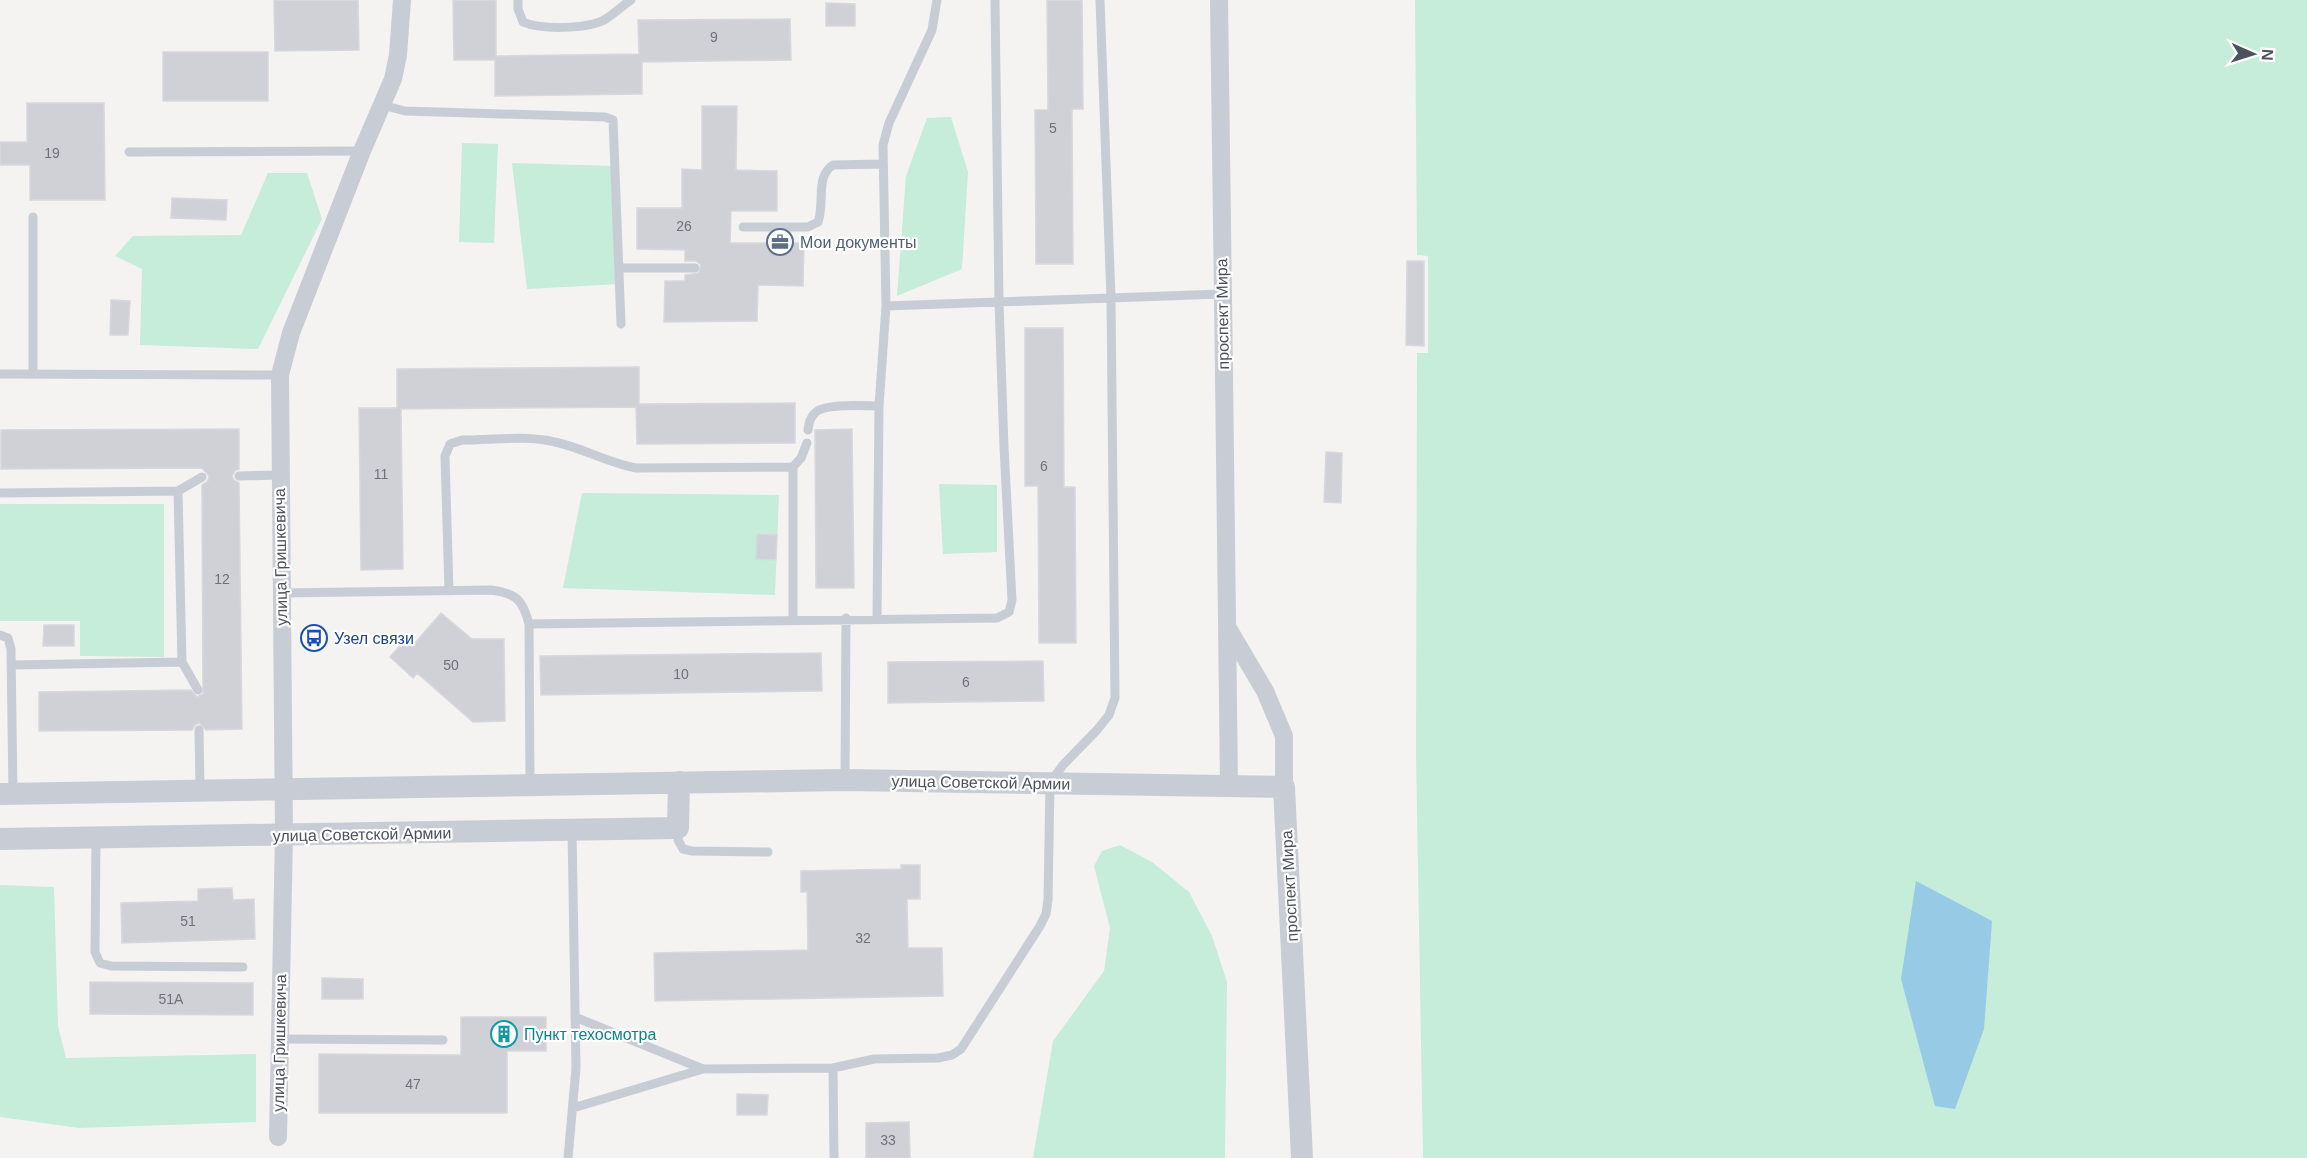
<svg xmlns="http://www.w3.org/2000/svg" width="2307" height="1158" font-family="Arial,sans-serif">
  <rect width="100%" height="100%" fill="#f4f3f2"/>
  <path fill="#c6ecda" d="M1415,0H2307V1158H1423L1416,753L1417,353H1428V256L1417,255Z
    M951,117L968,172L962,269L897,296L906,176L927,118Z
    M462,143L498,144L494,243L459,242Z
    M512,163L615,166L620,284L527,289Z
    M268,173H307L322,219L258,349L140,345L142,269L115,256L133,236L241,235Z
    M939,484L997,485V552L943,554Z
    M582,493L779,495L775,595L563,588Z
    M0,504H164V657L80,656V621H0Z
    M1120,845L1152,862L1189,892L1212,936L1227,982L1225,1158H1033L1053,1041L1104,971L1110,928L1094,866L1102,851Z
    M0,885L54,887L58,1026L66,1058L256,1054V1122L79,1128L0,1117Z"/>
  <path fill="#97cae5" d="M1916,881L1992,921L1984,1029L1955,1109L1935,1106L1901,979Z"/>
  <path fill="#d0d1d6" stroke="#d7d8dd" stroke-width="1.5" d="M274,0H358L359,50L275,51Z
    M453,0H496V56L639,54L638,20L790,19L791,60L642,62V94L495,96V60H454Z
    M1047,0H1082L1083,109H1072L1073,264H1036L1035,110H1048Z
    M826,3L855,4V26H826Z
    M163,52H268V101H163Z
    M27,103H104L105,200H30V165H0V142H27Z
    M702,106H737L736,170L777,171V211H731L730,243H804L803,286L758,285L757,321L664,322L665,281H685V275L699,273L701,265L696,261H685V250L637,249V208H682V169L702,170Z
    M172,198L227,200L226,220L171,218Z
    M1407,261H1424V346L1406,345Z
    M111,300L130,301L128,335H110Z
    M1025,328H1063L1064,487H1075L1076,643H1039L1038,486H1025Z
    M639,367V404L795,403V443L637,444L636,407L401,409L403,569L361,570L359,408H397V369Z
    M239,429V469L235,471L232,476L234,480L239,483L242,729L206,730L199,723L195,725L192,730L39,731V692L191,690L197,697L203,694L202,485L208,481L209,476L202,468L1,469V430Z
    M852,429L854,588H816L815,430Z
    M1326,452L1342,453L1341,503L1324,502Z
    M757,534L777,535L776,560L756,559Z
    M441,613L472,639H504L505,721L473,722L417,673L413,678L390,657L408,637L415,643Z
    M44,625H74V646H43Z
    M821,653L822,691L541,695L540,656Z
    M1043,661L1044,701L888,703V662Z
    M901,865H920V899H907L908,948H942L943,996L655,1001L654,953L808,950L807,892H801V871L901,869Z
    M232,888L233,900L254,899L255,939L122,943L121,903L198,901V889Z
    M322,978L363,979V999H322Z
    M90,982L253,983V1015L90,1014Z
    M461,1017H546V1051H507V1113H319V1054L461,1055Z
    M737,1094L768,1095L767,1115H737Z
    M909,1122L910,1158H866V1123Z"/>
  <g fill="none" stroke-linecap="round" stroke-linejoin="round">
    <path stroke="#c7ccd5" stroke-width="9" d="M518,0V9L523,22C541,30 586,29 604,20C613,15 622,6 631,0
      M382,105L405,111L605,117L613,120L621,324
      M129,152L362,151
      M743,227H808L818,222C825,204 815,176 833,165L883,164
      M619,268H695
      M886,306L1111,298L1100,0
      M0,374L280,375
      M33,374V217
      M808,430C809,423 810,417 816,412C826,403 865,406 879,406
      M793,467L801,458L807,443
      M239,476L279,475
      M178,491L202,477
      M0,493L178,491L182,662L12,665
      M449,591L445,456L450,444L462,440C492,440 526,435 555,442C583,448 608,463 636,468L793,467V619
      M281,593L491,590C516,593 523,600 529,624L997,618L1009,612L1012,600L1004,447L999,302L995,0
      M877,618L879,406L886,306L883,145L889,123L932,30L937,0
      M529,624L530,784
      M0,635L8,638L11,649L13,794
      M182,662L198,690
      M199,730L200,789
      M845,780L846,618
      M678,828V840L683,849L692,851L768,852
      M96,837L95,952L100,963L111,966L243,967
      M575,1017L703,1069L833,1068L874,1059L938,1058L952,1055L961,1049L1040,926L1046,914L1048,900L1050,783L1063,765L1097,730L1109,715L1115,698L1111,298L1221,294
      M279,1039L443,1040
      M833,1068L834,1158
      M573,1108L703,1069
      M568,1158L576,1068L572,830"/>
    <path stroke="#c7ccd5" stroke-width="18" d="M1219,0C1221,262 1228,524 1229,786
      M1229,630L1265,691L1284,736V787
      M278,1137L284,835L280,375L291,333L362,151L393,79L398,55L402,0"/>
    <path stroke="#c7ccd5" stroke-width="22" d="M0,794L845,780L1284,787L1302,1158
      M0,839L678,828L679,782"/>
  </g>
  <defs>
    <symbol id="office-ring" viewBox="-11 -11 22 22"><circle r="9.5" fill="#fff" stroke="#5c6f8a" stroke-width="1.5"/><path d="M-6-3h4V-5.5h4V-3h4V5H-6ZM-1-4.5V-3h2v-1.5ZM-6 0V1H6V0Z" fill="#5c6f8a"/></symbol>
    <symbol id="bus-ring" viewBox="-11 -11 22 22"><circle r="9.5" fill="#fff" stroke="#1a4fb4" stroke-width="1.5"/><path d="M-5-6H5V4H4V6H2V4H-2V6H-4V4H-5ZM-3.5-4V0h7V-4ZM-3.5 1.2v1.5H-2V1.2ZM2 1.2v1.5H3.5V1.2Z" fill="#1a4fb4"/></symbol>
    <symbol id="building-ring" viewBox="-11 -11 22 22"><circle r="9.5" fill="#fff" stroke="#0f9aa8" stroke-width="1.5"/><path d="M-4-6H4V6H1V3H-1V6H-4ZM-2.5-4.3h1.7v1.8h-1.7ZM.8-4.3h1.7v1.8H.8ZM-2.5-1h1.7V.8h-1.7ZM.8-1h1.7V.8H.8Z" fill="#0f9aa8"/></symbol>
  </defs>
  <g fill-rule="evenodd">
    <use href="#office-ring" x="765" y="227" width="30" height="30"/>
    <use href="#bus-ring" x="299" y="623" width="30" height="30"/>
    <use href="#building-ring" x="489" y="1019" width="30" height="30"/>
  </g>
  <g text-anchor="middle" stroke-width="4.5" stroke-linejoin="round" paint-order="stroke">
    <g font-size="14" fill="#6c727c">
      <text x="714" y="42">9</text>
      <text x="1053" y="133">5</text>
      <text x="52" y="158">19</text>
      <text x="684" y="231">26</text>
      <text x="1044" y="471">6</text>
      <text x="381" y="479">11</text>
      <text x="222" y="584">12</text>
      <text x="451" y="670">50</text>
      <text x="681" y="679">10</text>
      <text x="966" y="687">6</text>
      <text x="188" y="926">51</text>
      <text x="863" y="943">32</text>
      <text x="171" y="1004">51А</text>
      <text x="413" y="1089">47</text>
      <text x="888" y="1145">33</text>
    </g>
    <g font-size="16" fill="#4e5e75" stroke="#fff" text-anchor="start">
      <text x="800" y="248">Мои документы</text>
    </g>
    <g font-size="16" fill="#4b525e" stroke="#fff">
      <text transform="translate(1222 314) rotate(-91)" y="6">проспект Мира</text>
      <text transform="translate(280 557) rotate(-91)" y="6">улица Гришкевича</text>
      <text transform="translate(981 782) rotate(1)" y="6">улица Советской Армии</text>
      <text transform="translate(362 834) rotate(-1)" y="6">улица Советской Армии</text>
      <text transform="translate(1289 886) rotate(-93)" y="6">проспект Мира</text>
      <text transform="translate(279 1043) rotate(-89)" y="6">улица Гришкевича</text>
    </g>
    <g font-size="16" fill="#164399" stroke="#fff" text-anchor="start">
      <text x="334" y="644">Узел связи</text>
    </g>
    <g font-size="16" fill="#0d838f" stroke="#fff" text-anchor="start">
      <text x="524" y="1040">Пункт техосмотра</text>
    </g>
  </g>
  <g transform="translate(2253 54) rotate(93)" stroke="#ffffff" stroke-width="4.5" paint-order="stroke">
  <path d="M0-4.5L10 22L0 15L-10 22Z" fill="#4b525e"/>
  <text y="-9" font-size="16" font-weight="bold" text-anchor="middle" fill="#4b525e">N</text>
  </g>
</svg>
